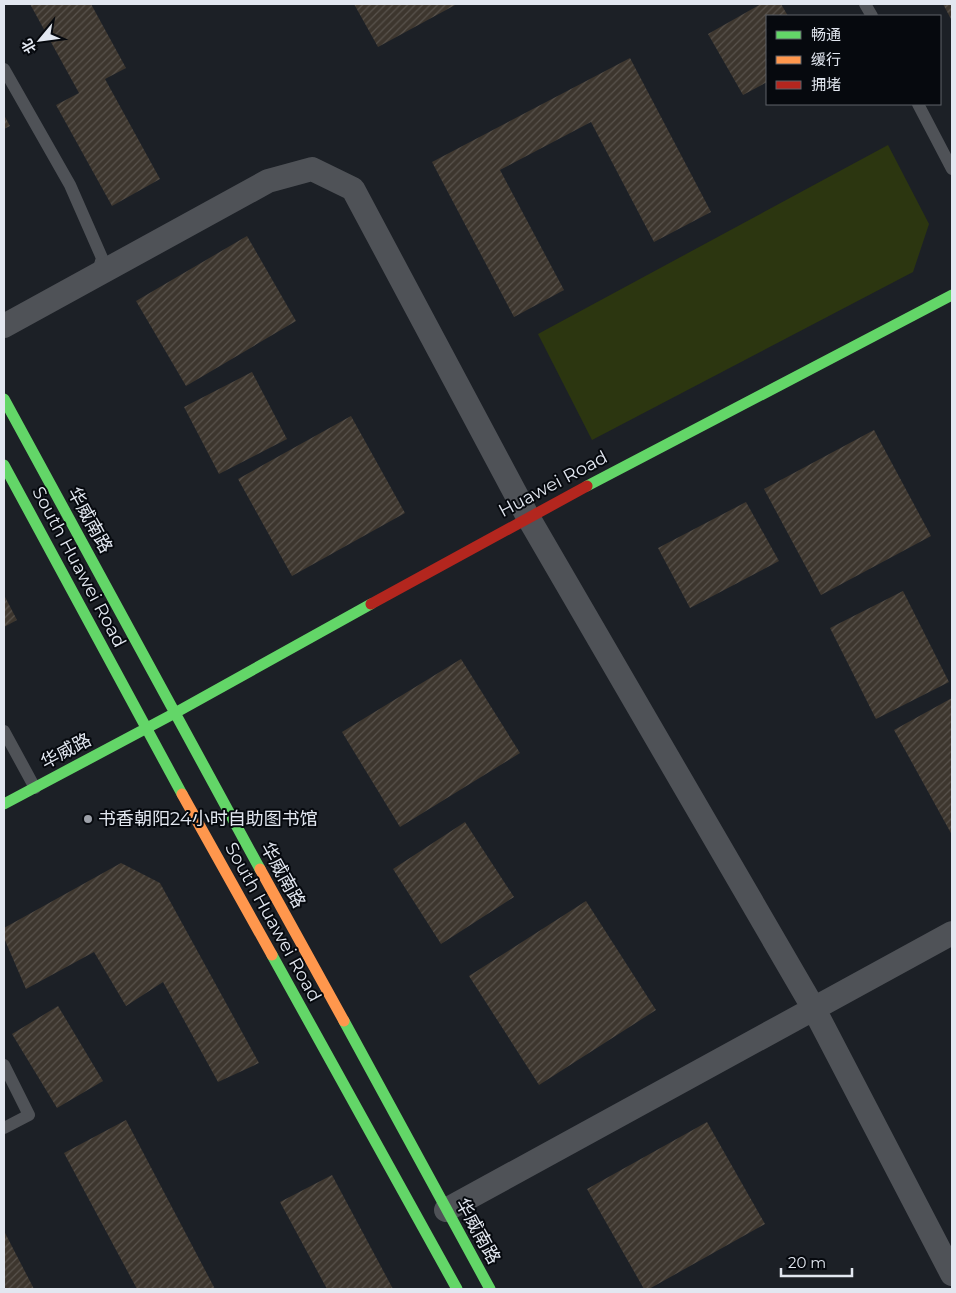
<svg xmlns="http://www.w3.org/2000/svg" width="956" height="1293" font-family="Montserrat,'Noto Sans SC',sans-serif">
  <defs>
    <pattern id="building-hatch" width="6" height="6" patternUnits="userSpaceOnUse" patternTransform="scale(1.25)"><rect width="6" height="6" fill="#3d362e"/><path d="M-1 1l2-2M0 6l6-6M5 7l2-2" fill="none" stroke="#59534d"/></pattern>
  </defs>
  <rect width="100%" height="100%" fill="#1c2026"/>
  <path fill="#2c3610" d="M888,145L929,224L913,272L592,440L538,334Z"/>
  <path fill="url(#building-hatch)" d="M30,4H91L126,68L105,79L160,179L112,206L56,105L79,93Z
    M354,4H457L378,47Z
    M761,4H781L788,16H767V82L743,95L708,34Z
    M943,4H952V21Z
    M630,58L711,212L654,242L591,122L500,170L564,290L514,317L432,162Z
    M4,115L10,126L4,129Z
    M247,236L296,321L186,386L136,301Z
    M252,372L287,439L219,474L184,407Z
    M351,416L405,513L292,576L238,479Z
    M874,430L931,536L821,595L764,489Z
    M746,502L779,561L690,608L658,548Z
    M903,591L949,682L876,719L830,628Z
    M4,595L17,620L4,627Z
    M461,659L520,753L400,827L342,732Z
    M952,698V835L894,730Z
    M465,822L514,897L441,944L393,869Z
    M121,863L160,883L259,1063L218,1082L163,982L126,1006L94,952L26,989L4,938V928Z
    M586,901L656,1010L539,1085L469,976Z
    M58,1006L103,1081L57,1108L12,1034Z
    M126,1120L215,1289H137L64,1153Z
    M707,1122L765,1224L649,1289H644L587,1189Z
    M332,1175L393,1289H327L280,1202Z
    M4,1231L34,1289H4Z"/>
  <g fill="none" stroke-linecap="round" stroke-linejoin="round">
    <path stroke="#4f5257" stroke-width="12" d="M865,4L872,16
      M4,69L70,185L102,258L97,275
      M918,104L952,169
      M4,731L35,788
      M4,1065L29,1115L4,1128"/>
    <path stroke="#4f5257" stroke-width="24" d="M4,326L268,181L312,169L353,189L528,517L814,1009L952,1274
      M446,1210L952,933"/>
    <path stroke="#63d668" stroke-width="11" d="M4,399L260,869
      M4,465L182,794
      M587,486L952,295
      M4,804L175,713L371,604
      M272,955L457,1289
      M344,1021L490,1289"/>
    <path stroke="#ff974d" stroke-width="11" d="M182,794L272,955
      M260,869L344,1021"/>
    <path stroke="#b3261e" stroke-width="11" d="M371,604L587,486"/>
  </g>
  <circle fill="#9da1a9" stroke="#06090e" stroke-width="2" cx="88" cy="819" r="5"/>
  <g text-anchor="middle" stroke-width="4" stroke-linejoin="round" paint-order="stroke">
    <g font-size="18" fill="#e2e7f0" stroke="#06090e">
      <text transform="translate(553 484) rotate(-28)" y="6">Huawei Road</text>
      <text transform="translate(90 520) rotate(61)" y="6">华威南路</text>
      <text transform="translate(79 567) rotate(62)" y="6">South Huawei Road</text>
      <text transform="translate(66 751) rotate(-28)" y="6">华威路</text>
      <text transform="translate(283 875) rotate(61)" y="6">华威南路</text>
      <text transform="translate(273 922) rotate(61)" y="6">South Huawei Road</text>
      <text transform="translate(478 1231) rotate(61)" y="6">华威南路</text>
    </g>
    <g font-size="18" fill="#e2e7f0" stroke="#06090e" text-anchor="start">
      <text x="98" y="825">书香朝阳24小时自助图书馆</text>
    </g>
  </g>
  <rect width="956" height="1293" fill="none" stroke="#e2e7f0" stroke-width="10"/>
  <rect x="766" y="15" width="175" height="90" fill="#06090e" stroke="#5e6268"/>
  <rect x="776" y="31" width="25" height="8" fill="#63d668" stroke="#5e6268"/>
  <text x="811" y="40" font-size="15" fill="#e2e7f0">畅通</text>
  <rect x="776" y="56" width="25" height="8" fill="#ff974d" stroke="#5e6268"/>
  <text x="811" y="65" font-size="15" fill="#e2e7f0">缓行</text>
  <rect x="776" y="81" width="25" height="8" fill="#b3261e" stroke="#5e6268"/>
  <text x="811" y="90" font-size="15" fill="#e2e7f0">拥堵</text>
  <g transform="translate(40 40) rotate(241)" stroke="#06090e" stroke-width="4" paint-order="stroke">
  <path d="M0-4L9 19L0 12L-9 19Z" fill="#e2e7f0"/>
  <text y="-8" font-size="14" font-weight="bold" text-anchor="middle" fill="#e2e7f0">北</text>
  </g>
  <path d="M781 1268v8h71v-8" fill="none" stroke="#e2e7f0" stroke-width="2.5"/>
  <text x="788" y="1268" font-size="15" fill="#e2e7f0" stroke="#06090e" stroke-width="4" paint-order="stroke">20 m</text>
</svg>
